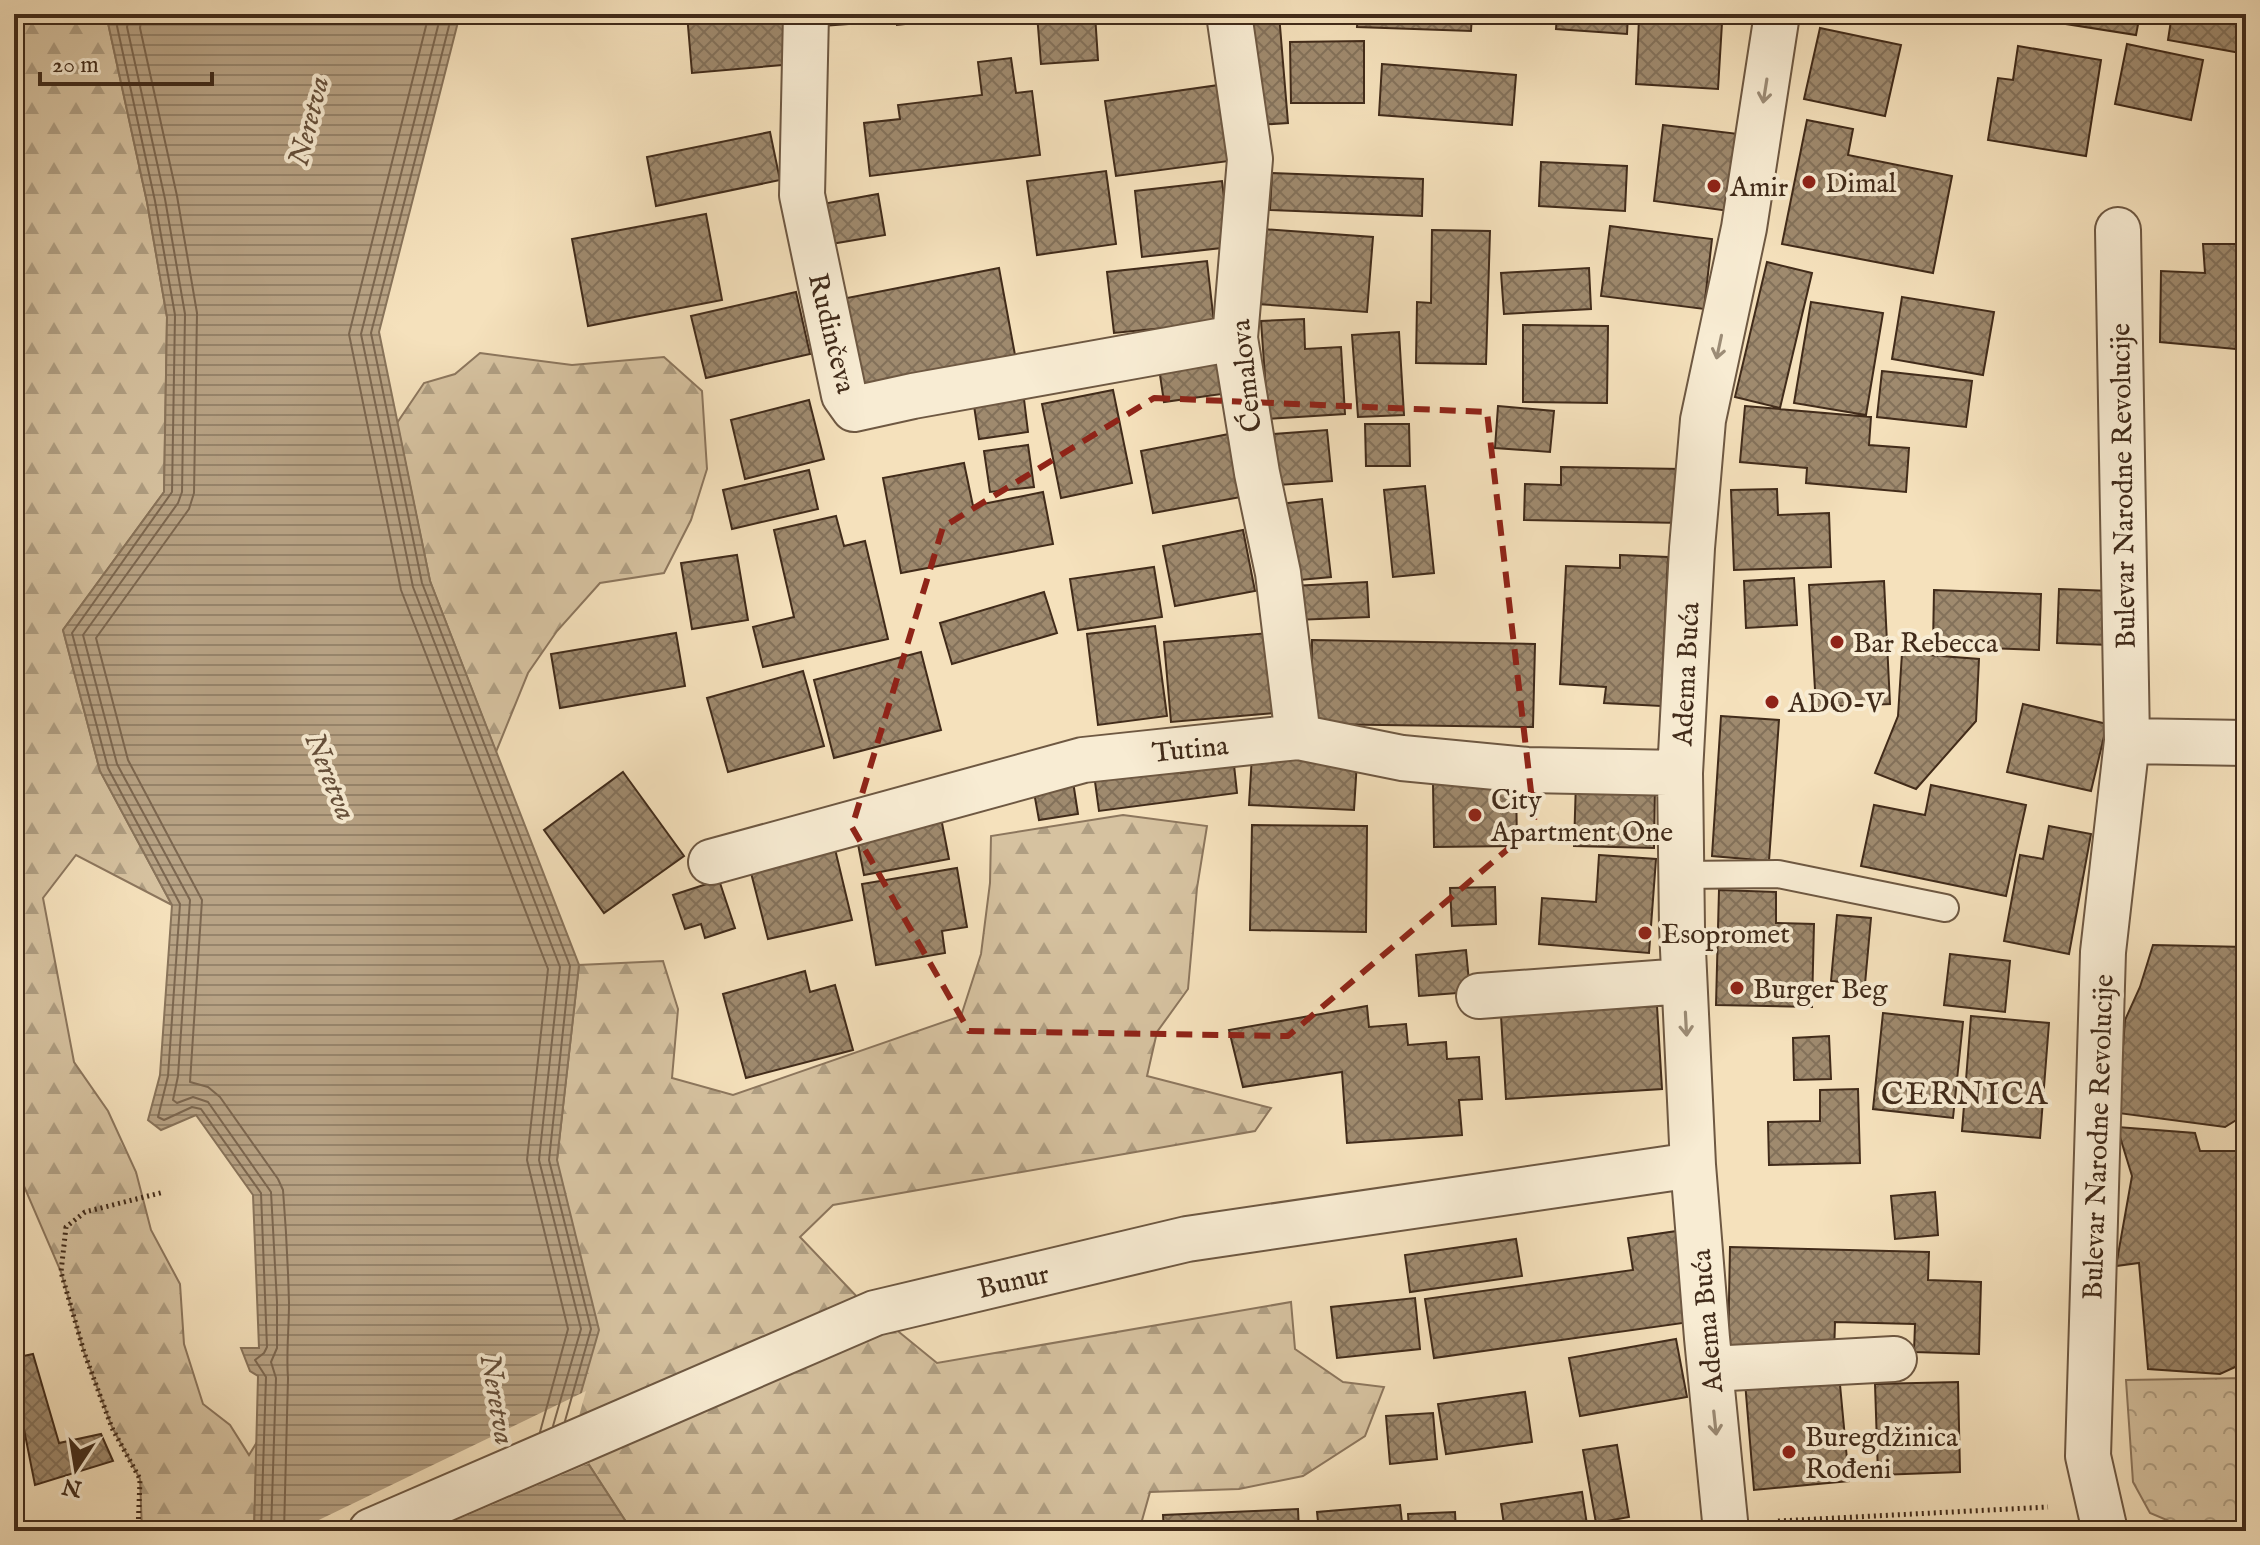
<svg xmlns="http://www.w3.org/2000/svg" width="2260" height="1545" font-family="'IM FELL English',serif">
  <defs>
    <pattern id="forest-firs" width="22" height="20" patternUnits="userSpaceOnUse" patternTransform="scale(2)"><rect width="22" height="20" fill="#d6c2a0"/><path d="M5 1l3.5 6h-7zM16 11l3.5 6h-7z" fill="#af9e82"/></pattern>
    <pattern id="park-crowns" width="20" height="18" patternUnits="userSpaceOnUse" patternTransform="scale(2)"><rect width="20" height="18" fill="#d6c2a0"/><path d="M2 6a3 3 0 1 1 6 0M12 15a3 3 0 1 1 6 0" fill="none" stroke="#af9e82"/></pattern>
    <pattern id="water-rules" width="6" height="5" patternUnits="userSpaceOnUse" patternTransform="scale(2)"><rect width="6" height="5" fill="#b8a385"/><path d="M0 2.5h6" fill="none" stroke="#97856c"/></pattern>
    <pattern id="building-cross-hatch" width="8" height="8" patternUnits="userSpaceOnUse" patternTransform="scale(2)"><rect width="8" height="8" fill="#9f8a6e"/><path d="M0 0l8 8M0 8l8-8" fill="none" stroke="#83715a"/></pattern>
  </defs>
  <rect width="100%" height="100%" fill="#f5e1bc"/>
  <filter id="stains"><feTurbulence type="fractalNoise" baseFrequency=".0025" numOctaves="4"/><feColorMatrix values="0 0 0 0 .2 0 0 0 0 .09 0 0 0 0 .02 0 0 0 .5 -.17"/></filter>
  <radialGradient id="worn" r=".72"><stop offset=".6" stop-color="#630" stop-opacity="0"/><stop offset="1" stop-color="#630" stop-opacity=".3"/></radialGradient>
  <path fill="url(#forest-firs)" stroke="#8c765d" stroke-width="2" d="M14,14H113L108,23L147,202L167,317L164,492L63,630L100,771L172,905L76,855L43,898L74,1062L108,1111L136,1172L151,1230L180,1284L184,1344L203,1404L230,1425L249,1455L257,1442L254,1531H142L140,1479L112,1427L84,1352L61,1272L14,1163Z
    M480,353L572,365L664,357L702,391L707,469L691,520L664,573L600,583L557,631L528,673L496,752L430,581L397,423L424,383L455,374Z
    M1123,815L1207,826L1197,888L1188,989L1157,1032L1147,1076L1271,1108L1255,1131L833,1205L800,1237L861,1301L937,1363L1291,1302L1295,1349L1343,1382L1384,1387L1365,1436L1303,1476L1239,1489L1150,1492L1139,1531H632L569,1434L557,1160L579,965L663,961L678,1009L672,1078L733,1095L961,1016L981,954L990,883L991,836Z"/>
  <path fill="url(#park-crowns)" stroke="#8c765d" stroke-width="2" d="M2246,1378V1531H2193L2150,1513L2133,1482L2126,1380Z"/>
  <path fill="url(#water-rules)" stroke="#88735a" stroke-width="2" d="M113,14H460L379,332L430,581L579,965L557,1160L599,1330L569,1434L632,1531H254L258,1376L250,1371L241,1348H259L253,1195L196,1115L161,1130L148,1120L160,1075L172,905L100,771L63,630L164,492L167,317L147,202L108,23Z"/>
  <path fill="#f5e1bc" d="M586,1391L574,1434L592,1462L431,1531H296Z"/>
  <g fill="none" stroke-linecap="round" stroke-linejoin="round">
    <path stroke="#7c6750" stroke-width="2" d="M119,14L117,26L155,201L175,315L172,492L72,633L108,768L180,904L168,1076L158,1117L164,1120L192,1107L201,1109L261,1193L267,1347L264,1353L255,1360L266,1377L261,1531
      M130,14L127,27L165,199L185,314L182,492L178,503L83,635L117,764L190,900L178,1076L173,1100L177,1103L193,1097L208,1102L271,1192L277,1302V1348L271,1362L276,1378L271,1531
      M142,14L140,28L177,196L197,313L194,493L189,509L96,638L128,760L202,900L190,1082L208,1087L220,1097L278,1179L283,1190C286,1227 288,1266 289,1303C289,1329 286,1354 288,1378L284,1531
      M429,14L349,334L401,590L548,969L527,1160L568,1329L540,1432
      M441,14L361,334L413,587L560,967L539,1160L581,1329L553,1426
      M452,14L371,333L422,583L570,966L549,1160L591,1329L565,1421"/>
  </g>
  <path fill="url(#building-cross-hatch)" stroke="#412b1a" stroke-width="2" d="M687,14H790L794,64L692,73Z
    M822,14H888V21L823,26Z
    M896,14H978V16L897,25Z
    M1037,14H1095L1098,60L1041,64Z
    M1247,14H1279L1288,123L1256,125Z
    M1358,14H1472L1471,31L1357,27Z
    M1557,14H1628L1627,34L1556,29Z
    M2029,14H2140L2136,35L2028,18Z
    M2172,14H2246V54L2168,40Z
    M1639,19L1722,23L1718,89L1636,84Z
    M1820,28L1901,45L1885,116L1804,99Z
    M1364,41V103H1291L1290,42Z
    M2127,44L2203,60L2191,120L2115,104Z
    M2018,46L2101,60L2086,156L1988,140L1998,78L2013,80Z
    M1011,58L1016,93L1032,91L1040,155L870,176L864,123L900,119L898,105L982,95L978,62Z
    M1382,64L1516,75L1512,125L1379,115Z
    M1219,85L1229,161L1116,176L1105,101Z
    M1807,120L1853,129L1848,155L1952,176L1933,273L1782,244Z
    M1663,125L1739,134L1729,211L1654,201Z
    M770,132L780,180L656,206L647,157Z
    M1541,162L1627,166L1625,211L1539,206Z
    M1106,171L1116,244L1037,255L1027,181Z
    M1272,173L1423,179L1422,216L1270,210Z
    M1222,181L1230,247L1142,257L1135,191Z
    M878,194L885,235L825,245L817,205Z
    M706,214L722,300L588,326L572,239Z
    M1610,226L1712,239L1704,309L1601,296Z
    M1263,229L1373,237L1367,312L1257,304Z
    M1432,230L1490,231L1486,364L1416,363L1417,302L1431,303Z
    M2203,244H2246V350L2160,342L2161,271L2205,273Z
    M1207,261L1214,323L1114,333L1107,272Z
    M1767,262L1812,273L1780,408L1735,397Z
    M999,268L1015,355L859,386L842,299Z
    M1589,268L1591,309L1504,314L1501,273Z
    M796,292L810,354L706,378L691,316Z
    M1902,297L1994,312L1983,375L1892,359Z
    M1811,302L1883,313L1866,415L1794,403Z
    M1304,319L1305,349L1341,347L1345,414L1268,419L1261,321Z
    M1523,325L1608,326L1607,403L1523,402Z
    M1399,332L1404,415L1358,417L1352,335Z
    M1225,360L1229,393L1164,402L1159,368Z
    M1882,371L1972,381L1966,427L1877,417Z
    M1113,390L1132,483L1061,498L1042,404Z
    M1023,391L1028,432L979,439L973,399Z
    M809,400L824,459L745,479L731,420Z
    M1498,406L1554,411L1550,452L1495,448Z
    M1745,406L1871,417L1869,445L1909,448L1906,492L1806,483L1807,468L1740,462Z
    M1365,424H1409L1410,466H1366Z
    M1327,430L1332,481L1279,485L1274,434Z
    M1229,434L1241,497L1153,513L1141,451Z
    M1028,445L1034,487L990,492L984,451Z
    M964,463L973,506L1043,492L1053,544L901,573L883,478Z
    M1561,467L1683,469L1682,523L1524,520L1525,484L1561,485Z
    M809,470L818,509L732,529L723,490Z
    M1425,486L1434,573L1393,577L1384,490Z
    M1777,489L1778,515L1829,513L1831,567L1734,570L1731,490Z
    M1322,499L1331,577L1289,581L1280,504Z
    M836,516L844,546L865,541L888,639L763,667L753,627L794,617L774,530Z
    M1243,530L1255,591L1175,606L1163,546Z
    M737,555L748,620L692,629L681,563Z
    M1620,555L1668,557L1661,706L1604,703L1606,687L1560,684L1566,566L1620,568Z
    M1154,567L1162,617L1078,630L1070,579Z
    M1794,578L1797,625L1746,628L1744,581Z
    M1884,581L1890,704L1816,707L1809,585Z
    M1367,582L1369,617L1295,620L1293,586Z
    M2059,589L2111,591L2109,645L2057,643Z
    M1934,590L2041,594L2039,650L1933,646Z
    M1044,592L1057,633L952,664L940,623Z
    M1155,626L1167,716L1098,725L1087,634Z
    M676,633L685,686L560,708L551,654Z
    M1269,633L1275,713L1171,722L1164,642Z
    M1312,640L1535,644L1533,727L1311,724Z
    M921,652L941,730L834,758L814,680Z
    M1902,653L1979,659L1976,721L1916,789L1875,773L1898,716Z
    M803,671L824,746L728,772L707,698Z
    M2023,704L2107,724L2091,791L2007,772Z
    M1721,716L1779,720L1769,861L1712,856Z
    M1252,755L1357,761L1354,810L1249,805Z
    M1179,756L1181,773L1234,765L1237,793L1099,811L1093,767Z
    M623,772L684,856L604,913L544,830Z
    M1072,775L1078,814L1039,820L1032,781Z
    M1516,781L1517,846L1434,847L1433,783Z
    M1576,781L1655,783L1654,848L1574,846Z
    M1931,785L2026,805L2006,896L1861,866L1874,805L1925,815Z
    M941,818L949,859L864,875L856,834Z
    M1252,825L1367,826L1366,932L1250,930Z
    M2049,826L2091,834L2069,954L2004,941L2020,855L2043,859Z
    M835,849L852,920L768,939L750,869Z
    M1599,855L1656,859L1649,953L1539,944L1542,898L1596,902Z
    M957,868L967,927L942,931L945,953L876,965L862,884Z
    M719,880L735,928L705,938L701,924L685,929L673,895Z
    M1495,887L1496,924L1452,926L1450,888Z
    M1719,890L1776,892V923L1814,924L1812,1007L1716,1005Z
    M1837,915L1871,918L1865,984L1831,981Z
    M2153,945L2246,947V1114L2225,1127L2118,1113L2125,1020L2140,987Z
    M1466,950L1470,992L1419,996L1416,955Z
    M1950,954L2010,961L2005,1012L1944,1005Z
    M805,971L810,992L835,985L853,1050L746,1078L723,994Z
    M1367,1006L1369,1027L1406,1024L1408,1045L1446,1042L1447,1059L1479,1057L1482,1099L1459,1100L1462,1135L1347,1143L1342,1072L1243,1087L1229,1030Z
    M1657,1006L1662,1089L1506,1099L1501,1016Z
    M1883,1013L1963,1022L1953,1118L1873,1109Z
    M1971,1016L2049,1023L2040,1138L1962,1131Z
    M1829,1036L1831,1079L1794,1080L1793,1038Z
    M1858,1089L1860,1163L1769,1165L1768,1122L1820,1121V1090Z
    M2117,1127L2195,1133L2200,1151H2246V1362L2220,1374L2148,1369L2139,1263L2116,1266L2132,1176Z
    M1935,1192L1938,1235L1895,1239L1891,1196Z
    M1677,1231L1690,1322L1434,1358L1425,1299L1633,1270L1628,1238Z
    M1516,1239L1522,1276L1410,1292L1405,1255Z
    M1730,1247L1929,1252L1928,1280L1981,1282L1979,1354L1914,1352L1915,1324L1835,1322L1834,1355L1728,1352Z
    M1415,1298L1420,1349L1337,1358L1331,1307Z
    M1676,1339L1687,1397L1580,1416L1569,1358Z
    M33,1354L59,1443L101,1434L113,1461L35,1485L14,1379V1358Z
    M1839,1374L1849,1481L1754,1490L1745,1382Z
    M1958,1382L1960,1472L1878,1475L1875,1384Z
    M1525,1392L1532,1442L1446,1454L1438,1404Z
    M1433,1413L1437,1459L1390,1464L1386,1416Z
    M1617,1445L1629,1517L1596,1523L1583,1450Z
    M1582,1492L1588,1531H1505L1501,1504Z
    M1400,1505L1403,1531H1319L1317,1512Z
    M1298,1509L1299,1531H1164L1163,1515Z
    M1455,1512L1456,1531H1409L1408,1514Z"/>
  <g fill="none" stroke-linecap="round" stroke-linejoin="round">
    <defs>
      <path id="lane" d="M1681,875L1778,874L1945,908"/>
      <path id="street" d="M806,14L802,195L844,395L854,409L913,396L1235,338
        M1229,14L1250,159L1235,338L1257,473L1278,573L1298,737
        M2127,741L2246,743
        M711,862L1083,760L1298,737L1402,758L1527,770L1680,773
        M1479,996L1684,981
        M1710,1369L1894,1359
        M371,1531L875,1313L1187,1239L1693,1165
        M1726,1531L1707,1338L1693,1165L1682,928L1680,773L1692,548L1703,420L1744,228L1777,14
        M2105,1531L2088,1456L2103,952L2127,741L2118,230"/>
    </defs>
    <use href="#lane" stroke="#6e5842" stroke-width="30"/>
    <use href="#street" stroke="#6e5842" stroke-width="48"/>
    <path stroke="#412b1a" stroke-width="5" stroke-dasharray="2 4" stroke-linecap="butt" d="M1778,1521L2048,1507
      M138,1531L140,1479L112,1428L84,1352L61,1272L66,1227L85,1212L164,1192"/>
    <use href="#lane" stroke="#f8ecd3" stroke-width="26"/>
    <use href="#street" stroke="#f8ecd3" stroke-width="44"/>
  </g>
  <defs><path id="oneway-shaft" d="M-6 0H5M1.5-3L5.5 0L1.5 3" fill="none" stroke-width="1.6" stroke-linecap="round" stroke-linejoin="round" transform="scale(2)"/></defs>
  <g stroke="#9c8c76">
    <use href="#oneway-shaft" transform="translate(1765 91) rotate(99)"/>
    <use href="#oneway-shaft" transform="translate(1719 347) rotate(102)"/>
    <use href="#oneway-shaft" transform="translate(1686 1024) rotate(87)"/>
    <use href="#oneway-shaft" transform="translate(1715 1423) rotate(84)"/>
  </g>
  <path fill="none" stroke="#8f2418" stroke-width="6" stroke-dasharray="16 10" stroke-linejoin="round" d="M1154,398L1487,412L1535,826L1288,1036L969,1031L852,827L943,527Z"/>
  <g fill="#8f2418" stroke="#f8ecd3" stroke-width="3">
    <circle cx="1809" cy="182" r="8"/>
    <circle cx="1714" cy="186" r="8"/>
    <circle cx="1837" cy="642" r="8"/>
    <circle cx="1772" cy="702" r="8"/>
    <circle cx="1475" cy="815" r="8"/>
    <circle cx="1645" cy="933" r="8"/>
    <circle cx="1737" cy="988" r="8"/>
    <circle cx="1789" cy="1452" r="8"/>
  </g>
  <g text-anchor="middle" stroke-width="8" stroke-linejoin="round" paint-order="stroke">
    <g font-size="28" fill="#412b1a" stroke="#f8ecd3" text-anchor="start">
      <text x="1825" y="192">Dimal</text>
      <text x="1730" y="196">Amir</text>
      <text x="1853" y="652">Bar Rebecca</text>
      <text x="1788" y="712">ADO-V</text>
      <text x="1491" y="809">City<tspan x="1491" dy="32">Apartment One</tspan></text>
      <text x="1661" y="943">Esopromet</text>
      <text x="1753" y="998">Burger Beg</text>
      <text x="1805" y="1446">Buregdžinica<tspan x="1805" dy="32">Rođeni</tspan></text>
    </g>
    <g font-size="28" fill="#412b1a" stroke="#f8ecd3">
      <text transform="translate(833 333) rotate(76)" y="10">Rudinčeva</text>
      <text transform="translate(1245 376) rotate(-96)" y="10">Ćemalova</text>
      <text transform="translate(2122 486) rotate(-91)" y="10">Bulevar Narodne Revolucije</text>
      <text transform="translate(1685 674) rotate(-87)" y="10">Adema Buća</text>
      <text transform="translate(1190 748) rotate(-6)" y="10">Tutina</text>
      <text transform="translate(2097 1137) rotate(-88)" y="10">Bulevar Narodne Revolucije</text>
      <text transform="translate(1013 1280) rotate(-13)" y="10">Bunur</text>
      <text transform="translate(1706 1321) rotate(-95)" y="10">Adema Buća</text>
    </g>
    <g font-size="30" font-style="italic" fill="#654f3a" stroke="#f8ecd3">
      <text transform="translate(308 121) rotate(-76)" y="10">Neretva</text>
      <text transform="translate(331 776) rotate(68)" y="10">Neretva</text>
      <text transform="translate(498 1399) rotate(80)" y="10">Neretva</text>
    </g>
    <g font-size="32" letter-spacing="2" fill="#412b1a" stroke="#f8ecd3">
      <text x="1965" y="1104">CERNICA</text>
    </g>
  </g>
  <rect width="2260" height="1545" fill="none" stroke="#f5e1bc" stroke-width="48"/>
  <rect x="16" y="16" width="2228" height="1513" fill="none" stroke="#412b1a" stroke-width="4"/>
  <rect x="24" y="24" width="2212" height="1497" fill="none" stroke="#412b1a" stroke-width="2"/>
  <g transform="translate(76 1469) rotate(192)" stroke="#f8ecd3" stroke-width="6" paint-order="stroke">
  <path d="M0-6L14 30L0 20L-14 30Z" fill="#412b1a"/>
  <text y="-12" font-size="22" font-weight="bold" text-anchor="middle" fill="#412b1a">N</text>
  </g>
  <path d="M40 72v12h172v-12" fill="none" stroke="#412b1a" stroke-width="4"/>
  <text x="52" y="72" font-size="24" fill="#412b1a" stroke="#f8ecd3" stroke-width="6" paint-order="stroke">20 m</text>
  <rect width="100%" height="100%" filter="url(#stains)"/>
  <rect width="100%" height="100%" fill="url(#worn)"/>
</svg>
